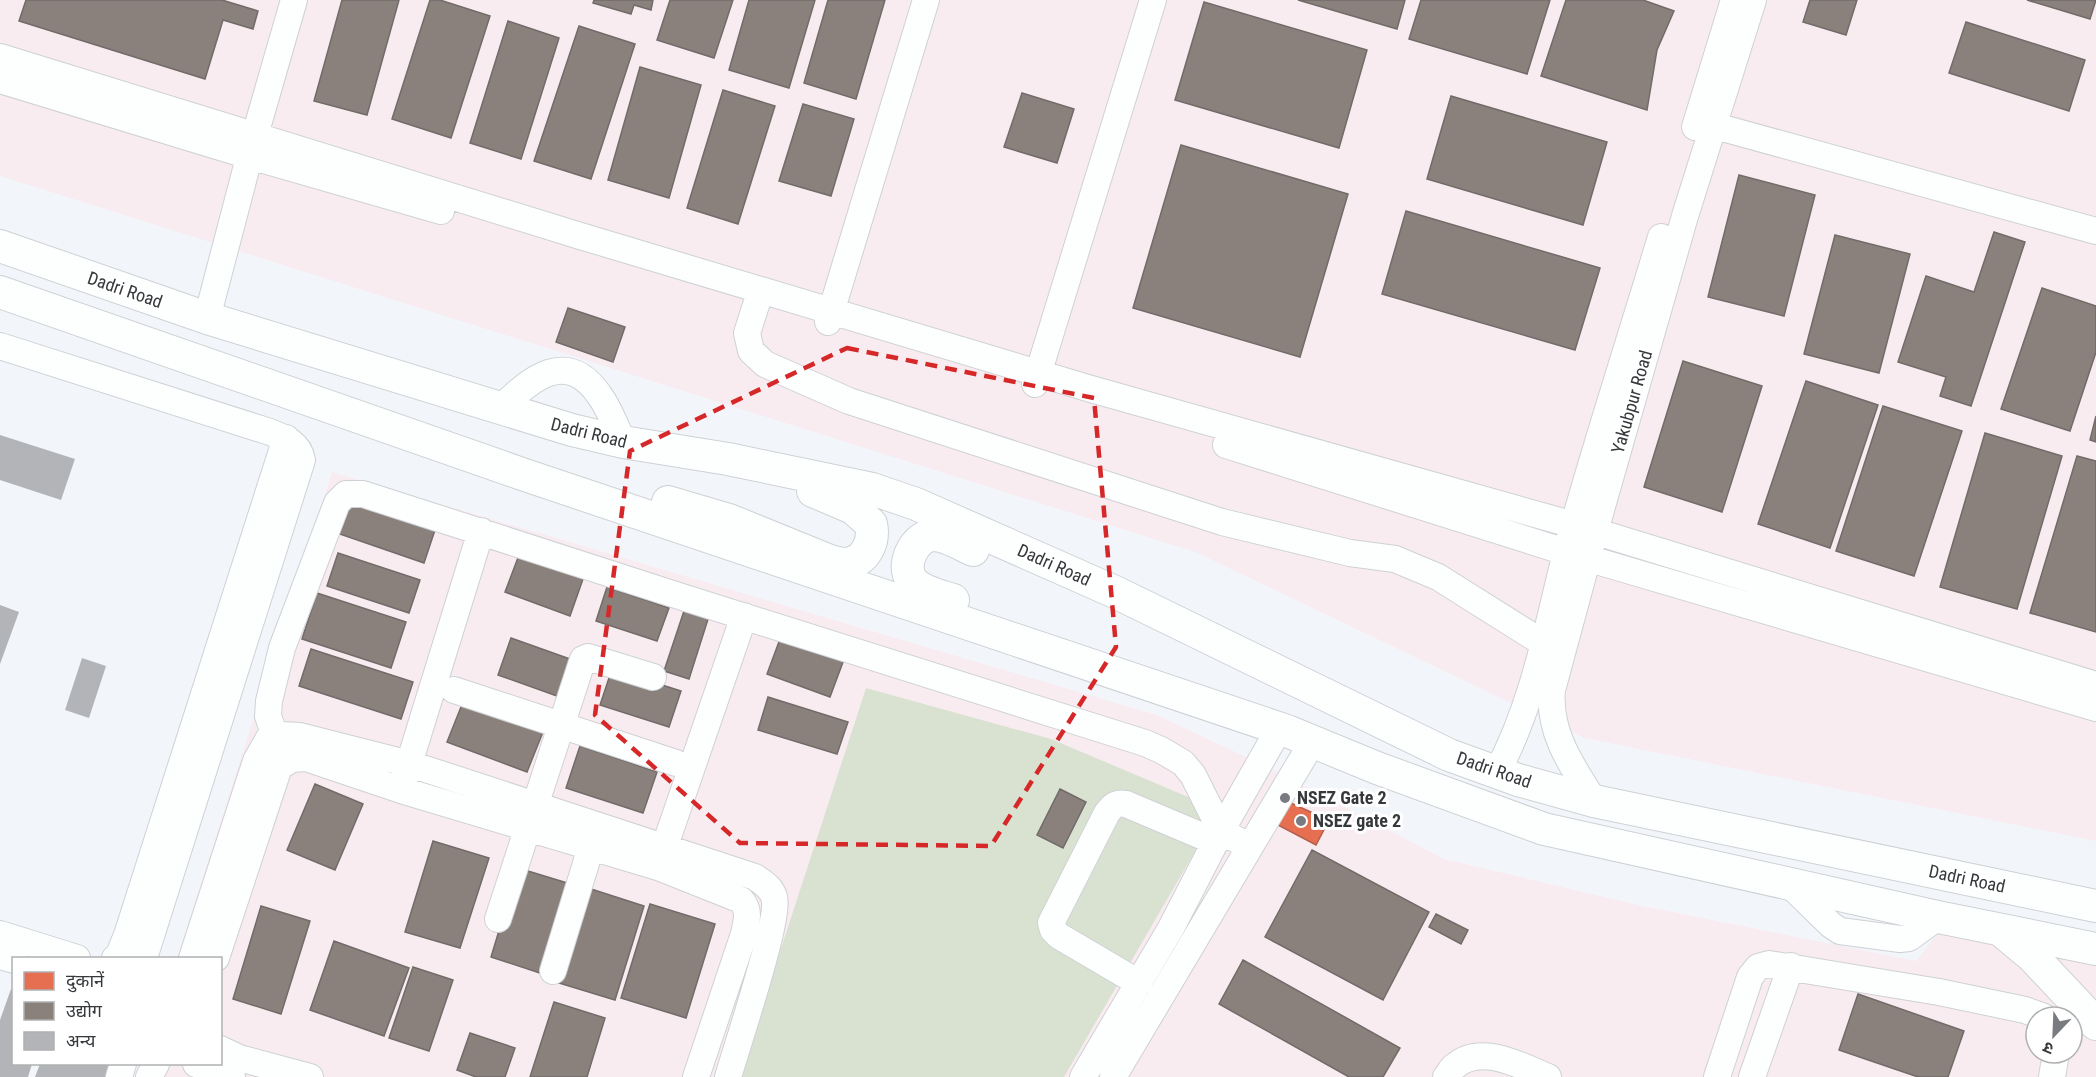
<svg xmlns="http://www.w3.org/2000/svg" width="2096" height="1077" font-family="'Roboto Condensed','Noto Sans Devanagari',sans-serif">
  <rect width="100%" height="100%" fill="#f2f6fb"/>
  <path fill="#f9ecf1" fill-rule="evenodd" d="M0,0H2096V841L1584,738L1195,552L0,176Z
    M332,472L1157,715L1278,772L1444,859L1643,906L1916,961L1941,930L2096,961V1077H140L144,1064H220V958H177ZM2036,1017H2072V1053H2036Z"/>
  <path fill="#d9e2d1" d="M866,688L1051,739L1219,810L1064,1077H739Z"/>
  <path fill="#e76f51" stroke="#b25f4b" stroke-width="1.5" d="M1284,800L1329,820L1316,845L1274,823Z"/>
  <path fill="#8a817c" stroke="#716b69" stroke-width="1.5" d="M26,0H222L258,11L253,29L223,20L205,79L19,21Z
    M342,0H399L367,115L314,101Z
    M430,0H440L490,16L451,138L392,119Z
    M594,0H653L651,10L634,5L631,14L593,3Z
    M670,0H733L714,58L657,40Z
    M749,0H815L789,88L729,70Z
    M828,0H885L856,99L804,83Z
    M1298,0H1405L1397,29Z
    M1421,0H1550L1527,74L1409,39Z
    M1566,0H1643L1674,11L1657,50L1647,110L1541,76Z
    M1810,0H1857L1846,35L1803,22Z
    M2027,0H2096L2090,19Z
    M1204,2L1367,50L1339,148L1175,100Z
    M508,21L559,38L521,159L470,143Z
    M1966,22L2085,60L2069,111L1949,73Z
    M579,26L635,44L591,179L534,161Z
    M640,67L701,85L669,198L608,180Z
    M723,90L775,106L738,224L687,208Z
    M1022,93L1074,109L1057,163L1004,147Z
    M1451,96L1607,142L1583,225L1427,179Z
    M803,104L854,119L831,196L779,181Z
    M1181,145L1348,194L1300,357L1133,308Z
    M1739,175L1815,195L1784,316L1708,297Z
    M1406,211L1600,268L1575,350L1382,294Z
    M1994,232L2025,242L1971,406L1940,396L1946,377L1898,362L1926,276L1974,292Z
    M1835,235L1910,254L1879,373L1804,354Z
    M2042,288L2096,306V352L2070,431L2001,409Z
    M568,308L625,327L613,362L556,342Z
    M1683,361L1762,386L1722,512L1644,487Z
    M1806,381L1878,405L1830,548L1758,524Z
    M1883,406L1962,431L1914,576L1836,551Z
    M2096,416V442L2090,440Z
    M1985,433L2062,456L2017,609L1940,587Z
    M2077,456L2096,461V632L2030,613Z
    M353,498L436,527L424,563L340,534Z
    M338,553L420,580L409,613L327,586Z
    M519,555L583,579L570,616L505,592Z
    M607,587L669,608L657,641L596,621Z
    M317,593L406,622L391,668L302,639Z
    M685,608L709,616L689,679L664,671Z
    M783,631L846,654L830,697L767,674Z
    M511,638L570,659L557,696L498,675Z
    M311,649L413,682L401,719L299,686Z
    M612,669L681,691L669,727L600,705Z
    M465,697L545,727L527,772L447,742Z
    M768,697L848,722L837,754L758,730Z
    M580,746L657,772L643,813L566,788Z
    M315,784L363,804L335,870L287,850Z
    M1060,789L1086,802L1063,848L1037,835Z
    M433,841L489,858L460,948L405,932Z
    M1312,850L1429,912L1383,1000L1265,937Z
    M518,868L574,885L546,975L491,957Z
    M588,888L644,906L615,1000L559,983Z
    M650,904L715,924L686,1018L621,998Z
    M261,906L310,921L281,1014L233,999Z
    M1436,914L1468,930L1461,944L1429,927Z
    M334,941L409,968L384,1036L310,1010Z
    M1243,960L1400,1048L1383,1077H1349L1219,1004Z
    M413,967L453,980L429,1051L389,1038Z
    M1858,994L1964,1031L1948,1077H1918L1839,1050Z
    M554,1002L605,1018L587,1077H530Z
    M470,1033L515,1048L505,1077H476L457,1070Z"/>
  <path fill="#b2b4b8" d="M0,435L75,459L61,500L0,480Z
    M0,605L19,612L0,664Z
    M82,658L106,666L89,718L65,710Z
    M11,989L14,990V1064H32L28,1077H0V1020Z
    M40,1064H113L109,1077H35Z"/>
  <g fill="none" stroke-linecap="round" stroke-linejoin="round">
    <defs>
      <path id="minor" d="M0,57L577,235L1091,389L1574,525L2096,685
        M0,80L250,156L441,211
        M1697,121L2096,231
        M1695,127L1734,0
        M757,302L747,333L751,351L765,364L849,401L1222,522L1350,553L1395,559L1438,577L1543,643
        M207,318L255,135L294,0
        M828,322L926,0
        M0,346L270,432C285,438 299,443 302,460L144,958
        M1035,384L1153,0
        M500,409C530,379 567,347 600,396C610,410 616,427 623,442
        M1226,445L1566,552L2096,708
        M454,690L676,763
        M287,762L275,736L268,716L269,701L282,648L337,503L346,494H363L679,596L1145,743L1161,750L1183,763L1193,775L1221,831L1250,847
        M1497,772C1536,700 1549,616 1570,538C1598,437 1631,337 1661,237
        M404,780L481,531
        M1594,801C1572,766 1548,733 1552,690L1595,531L1685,216L1753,0
        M659,863L744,616
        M1787,882L1831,925L1840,931L1900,939L1909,938L1938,917
        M498,919L583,659L588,657L653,677
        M0,934L77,958
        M0,956L14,960
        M115,958L118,957L127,935L286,438
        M192,958L256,761L269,738L282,735L300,736L410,764L755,877C763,883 771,887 774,897C781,916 736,1049 728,1077
        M216,958L279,767L292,759L306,758L401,790L658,867L741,900C750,910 747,920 744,934L696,1077
        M553,971L591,847
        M1139,983L1059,936L1053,930L1051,923L1107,813C1113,805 1117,802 1126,804L1216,842
        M220,1049L239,1058L310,1077
        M196,1064L232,1077
        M119,1077L123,1064
        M149,1077L156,1064
        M1083,1077L1171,928L1221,831L1279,729
        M1113,1077L1313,741
        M1446,1077C1449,1074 1451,1068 1455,1066C1481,1043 1521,1066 1548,1077
        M1717,1077L1750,977L1758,967L1769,964L1939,992L2025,1010L2044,1017
        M1752,1077L1791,966
        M2052,1077L2056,1053"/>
      <path id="major" d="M0,246L207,318L572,430L623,442L728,459L872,489L916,504L1115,592L1449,755L1518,780L1594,801L2096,906
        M0,292L522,474L1287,731L1377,768L1544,829L1938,917L2096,949
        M668,502L729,520L830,561C834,562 840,564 845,564C865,563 875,542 871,524L853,508L813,491
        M953,600C941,596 923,592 914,583C899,569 913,536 933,535C946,535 962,545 973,550
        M2003,932L2033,957L2096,1024"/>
    </defs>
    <use href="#minor" stroke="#ced1d5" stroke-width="28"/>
    <use href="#major" stroke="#ced1d5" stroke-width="34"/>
    <use href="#minor" stroke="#fdfefe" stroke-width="26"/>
    <use href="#major" stroke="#fdfefe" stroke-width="32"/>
  </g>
  <path fill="none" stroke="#d62828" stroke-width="4.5" stroke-dasharray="12 8" stroke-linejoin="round" d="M847,348L1094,398L1116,647L991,846L740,843L595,715L630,451Z"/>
  <g fill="#787b7f" stroke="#fff" stroke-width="2">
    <circle cx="1285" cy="798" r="6"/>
    <circle cx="1301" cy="821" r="6"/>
  </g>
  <g text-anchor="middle" stroke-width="6" stroke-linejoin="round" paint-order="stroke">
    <g font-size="18" fill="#36393c" stroke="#fff">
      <text transform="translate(125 290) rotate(19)" y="6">Dadri Road</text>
      <text transform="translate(1632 402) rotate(-74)" y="6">Yakubpur Road</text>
      <text transform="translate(589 433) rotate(14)" y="6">Dadri Road</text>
      <text transform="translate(1054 565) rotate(24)" y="6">Dadri Road</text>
      <text transform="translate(1494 770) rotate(19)" y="6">Dadri Road</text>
      <text transform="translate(1967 879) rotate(12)" y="6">Dadri Road</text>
    </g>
    <g font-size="18" font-weight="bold" fill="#36393c" stroke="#fff" text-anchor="start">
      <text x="1297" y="804">NSEZ Gate 2</text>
      <text x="1313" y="827">NSEZ gate 2</text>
    </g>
  </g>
  <rect x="12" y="957" width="210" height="108" fill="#ffffff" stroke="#afb0b1" stroke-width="1.5"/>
  <rect x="24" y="972" width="30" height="18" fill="#e76f51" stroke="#afb0b1" stroke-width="1.5"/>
  <text x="66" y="987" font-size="18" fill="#36393c">दुकानें</text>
  <rect x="24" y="1002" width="30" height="18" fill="#8a817c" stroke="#afb0b1" stroke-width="1.5"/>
  <text x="66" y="1017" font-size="18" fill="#36393c">उद्योग</text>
  <rect x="24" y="1032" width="30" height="18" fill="#b2b4b8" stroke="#afb0b1" stroke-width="1.5"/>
  <text x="66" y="1047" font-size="18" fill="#36393c">अन्य</text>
  <g transform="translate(2054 1035) rotate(203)"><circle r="28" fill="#ffffff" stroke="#afb0b1" stroke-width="1.5"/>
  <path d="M0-4.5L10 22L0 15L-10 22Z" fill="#787b7f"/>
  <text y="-9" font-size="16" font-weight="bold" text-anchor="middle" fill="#36393c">उ</text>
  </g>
</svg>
